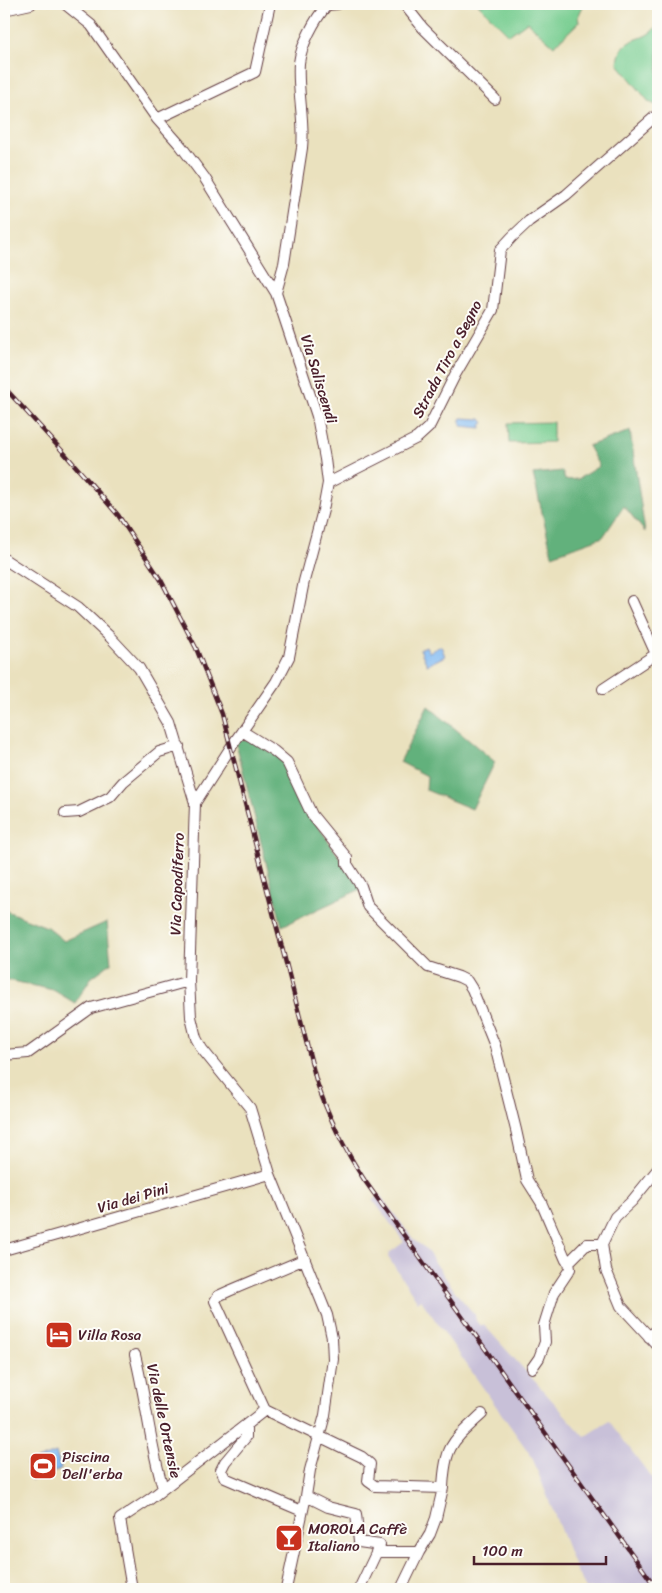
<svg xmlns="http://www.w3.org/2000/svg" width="662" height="1593" font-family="Sriracha,sans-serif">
  <rect width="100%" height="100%" fill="#fdfcf7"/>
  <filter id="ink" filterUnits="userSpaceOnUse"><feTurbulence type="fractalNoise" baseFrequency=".02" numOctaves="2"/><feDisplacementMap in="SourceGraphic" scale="10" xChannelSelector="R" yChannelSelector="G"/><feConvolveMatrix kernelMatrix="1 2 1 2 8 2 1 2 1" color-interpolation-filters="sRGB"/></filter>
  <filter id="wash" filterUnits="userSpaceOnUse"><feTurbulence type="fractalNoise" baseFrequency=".0096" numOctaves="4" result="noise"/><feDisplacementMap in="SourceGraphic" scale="20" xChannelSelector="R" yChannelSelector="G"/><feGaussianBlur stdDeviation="1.12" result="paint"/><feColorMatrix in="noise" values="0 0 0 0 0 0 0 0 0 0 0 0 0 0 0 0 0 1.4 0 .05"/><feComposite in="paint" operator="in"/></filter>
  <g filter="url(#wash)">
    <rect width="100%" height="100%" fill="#eae1be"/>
    <path fill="#c8c0d8" d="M380,1195L415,1241L425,1248L457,1294L475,1315L476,1321L480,1325H484L585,1437L609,1421L658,1486V1589H586L576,1570L532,1457L421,1300L418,1302L388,1257L389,1253L404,1242L373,1200Z"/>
    <path fill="#79ce92" stroke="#62765e" d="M478,4H584L578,17L579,22L554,46L527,22L509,35Z
      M658,24V106L649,102L618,64C620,32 645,46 658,24Z
      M553,422V442L509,443L508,423Z"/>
    <path fill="#62b17c" stroke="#566854" d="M630,431L645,532L624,506L603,537L552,555L533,474L562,471L565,480L578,479L599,466L588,446Z
      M428,706L495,762L472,809L426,790L427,776L400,762Z
      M241,740L253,741L281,758L310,814L361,889L282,926L236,743Z
      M4,910L47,927L64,941L107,922L111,963L91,978L75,1003L53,990L4,979Z"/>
    <path fill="#81baf2" stroke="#666c8e" d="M461,418L481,419L484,423L481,425V428L461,426Z
      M426,646L429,652L441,646L445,656L427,665L420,649Z
      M56,1453L61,1469L31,1480L26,1464Z"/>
  </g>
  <g filter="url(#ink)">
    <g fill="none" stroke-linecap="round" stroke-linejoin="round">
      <defs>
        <path id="minor" d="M65,4L91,25L157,119L181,146L204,177L276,293L317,416L325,459L328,483L323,510L304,581L289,657L276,682L231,747L195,803
          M404,4L423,28L495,99
          M4,10L31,4
          M157,119L255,72L270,4
          M276,293L284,264L302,148C305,120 297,92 299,63C301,45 315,19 327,5L338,4
          M328,483L417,438L429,427L455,375L493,310L500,250L512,237L529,221L566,195L658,114
          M4,559L78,607L110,637L139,668L171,723L195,803L189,981L191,1017L196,1038L202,1049L250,1108L270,1174L327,1315L332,1338L333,1359L325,1415L310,1470L306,1496L286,1589
          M632,601L656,654L658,655
          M603,689L656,654
          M242,731L274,751L287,762L312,815L347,858V864L361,886L368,907L428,967L459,977L467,981L472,989L495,1046L516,1130L527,1180L541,1202L566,1260L569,1262L587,1244H602
          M65,813L79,812L110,797L123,782L159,752L179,746
          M4,1055L28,1053L91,1008L189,981
          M658,1169L632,1201L615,1217L602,1244L606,1270L621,1306L658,1346
          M4,1250L270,1174
          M649,1337L658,1329
          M135,1355C146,1399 150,1445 163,1488
          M532,1368L539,1358L545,1342L544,1325L554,1293L570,1269L569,1262
          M265,1410L362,1457L370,1464L368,1481L375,1486L443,1488L436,1518L430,1534L419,1552L401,1589
          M265,1410L215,1301L218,1296L229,1291L305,1259
          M246,1426V1437L225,1462L221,1470L225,1478L302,1511
          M443,1488C445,1445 452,1442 482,1414
          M306,1496L328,1507L356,1514L359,1542L380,1545L359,1589
          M376,1552H419
          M132,1589L120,1519L150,1499L265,1410"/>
      </defs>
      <use href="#minor" stroke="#623c41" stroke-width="12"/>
      <use href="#minor" stroke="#fff" stroke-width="10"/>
      <defs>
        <path id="rail" d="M4,387L65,454L118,515L161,580L196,648L222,714L316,1080C328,1116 344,1149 365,1181L657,1589"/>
      </defs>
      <use href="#rail" stroke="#4a1f2b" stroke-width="4.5"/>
      <use href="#rail" stroke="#fdfcf7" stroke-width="2.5" stroke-dasharray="8" stroke-linecap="butt"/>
    </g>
  </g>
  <defs>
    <symbol id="hotel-square" viewBox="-11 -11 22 22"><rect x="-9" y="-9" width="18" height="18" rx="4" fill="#c8321e" stroke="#fdfcf7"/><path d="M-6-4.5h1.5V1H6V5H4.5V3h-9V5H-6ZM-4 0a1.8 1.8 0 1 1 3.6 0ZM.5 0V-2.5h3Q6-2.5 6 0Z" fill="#fff"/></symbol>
    <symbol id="stadium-square" viewBox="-11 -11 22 22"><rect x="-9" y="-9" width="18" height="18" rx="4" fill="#c8321e" stroke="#fdfcf7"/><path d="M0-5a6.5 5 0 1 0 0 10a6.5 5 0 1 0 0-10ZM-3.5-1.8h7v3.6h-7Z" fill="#fff"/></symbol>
    <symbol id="bar-square" viewBox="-11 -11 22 22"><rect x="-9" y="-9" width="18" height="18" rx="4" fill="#c8321e" stroke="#fdfcf7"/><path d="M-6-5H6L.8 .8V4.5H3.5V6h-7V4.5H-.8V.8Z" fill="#fff"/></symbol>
  </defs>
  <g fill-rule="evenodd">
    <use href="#hotel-square" x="43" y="1319" width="32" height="32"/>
    <use href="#stadium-square" x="27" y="1450" width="32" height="32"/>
    <use href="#bar-square" x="273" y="1522" width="32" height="32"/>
  </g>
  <g text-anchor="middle" stroke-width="4" stroke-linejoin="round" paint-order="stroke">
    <g font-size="15" fill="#4a1f2b" stroke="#fdfcf7">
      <text transform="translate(447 359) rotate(-62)" y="5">Strada Tiro a Segno</text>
      <text transform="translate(319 379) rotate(73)" y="5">Via Saliscendi</text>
      <text transform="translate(177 884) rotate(-88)" y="5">Via Capodiferro</text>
      <text transform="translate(133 1198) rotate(-16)" y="5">Via dei Pini</text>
      <text transform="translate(164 1421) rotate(78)" y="5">Via delle Ortensie</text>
    </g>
    <g font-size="15" fill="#4a1f2b" stroke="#fdfcf7" text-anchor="start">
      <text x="78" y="1340">Villa Rosa</text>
      <text x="62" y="1462">Piscina<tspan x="62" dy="17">Dell'erba</tspan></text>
      <text x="308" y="1534">MOROLA Caffè<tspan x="308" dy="17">Italiano</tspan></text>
    </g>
  </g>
  <rect width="662" height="1593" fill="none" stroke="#fdfcf7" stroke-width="20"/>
  <path d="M474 1556v8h132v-8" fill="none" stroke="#4a1f2b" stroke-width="2.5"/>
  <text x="482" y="1556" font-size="15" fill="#4a1f2b" stroke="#fdfcf7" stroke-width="4" paint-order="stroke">100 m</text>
</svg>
